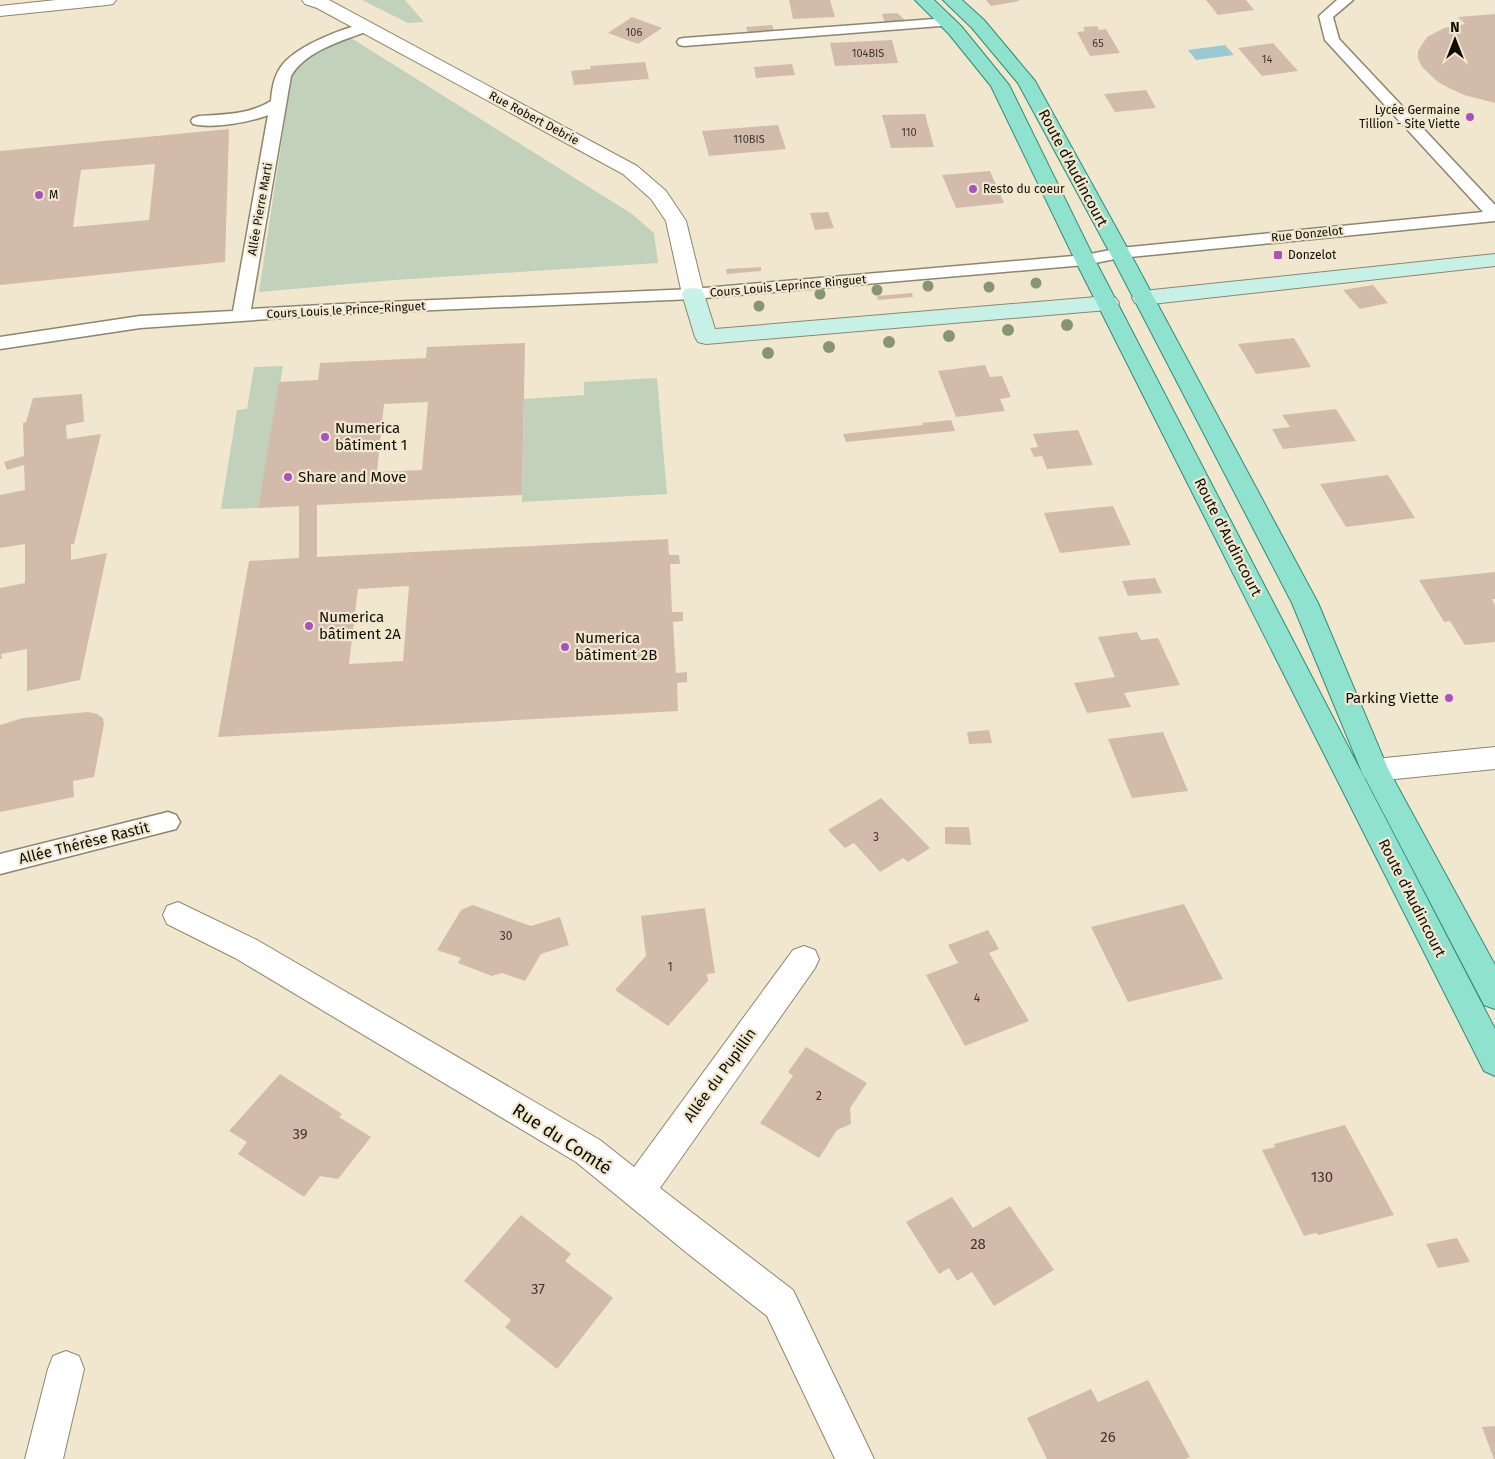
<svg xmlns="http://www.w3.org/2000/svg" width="1495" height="1459" font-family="'Fira Sans',sans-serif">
  <rect width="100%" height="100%" fill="#f1e7ce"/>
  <path fill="#c1d1bc" d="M362,0H405L424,22L408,23Z
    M351,38L632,214L654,233L658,263L394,280L259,292L291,79C302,55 328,47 351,38Z
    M283,366L258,508L221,509L237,410L247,409L254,367Z
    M657,378L667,494L522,502L524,399L584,395V382Z"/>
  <path fill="#9cc8d1" d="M1225,45L1234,55L1196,60L1188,50Z"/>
  <path fill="#d3bbac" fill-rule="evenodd" d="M789,0H830L835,17L793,19Z
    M986,0H1019V1L991,6Z
    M1206,0H1246L1254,10L1218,15Z
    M897,13L906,21L885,23L882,14Z
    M1495,14V103L1464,95L1449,88L1438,82L1422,67L1418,58V51L1427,37L1444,28L1465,24L1458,17Z
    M632,17L662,28L638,44L608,33Z
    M772,25L774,31L748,33L746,27Z
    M1097,26L1099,30L1106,29L1120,53L1090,56L1077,32L1085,31L1083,27Z
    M892,40L898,63L835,66L830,43Z
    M1273,43L1298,71L1262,76L1238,48Z
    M645,62L649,79L574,85L571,71L591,69L590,66Z
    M792,64L795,75L756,78L754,67Z
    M1146,90L1156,108L1115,112L1104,94Z
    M925,114L934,147L891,148L882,115Z
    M778,125L786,149L709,156L702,131Z
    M229,129L225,262L0,285V151ZM155,164L149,220L73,227L81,170Z
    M990,171L1004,203L956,208L942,175Z
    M828,212L834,228L815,230L810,213Z
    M761,267V271L727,274L726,269Z
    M1373,285L1388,303L1360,309L1343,290Z
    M912,293L913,297L878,300L877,296Z
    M1294,338L1311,367L1256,374L1238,344Z
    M525,343L522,495L317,505V557L668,539L669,555H679L680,564H670L672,612H683V621L673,622L676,673L687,672V682L677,683L678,711L218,737L249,561L299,558V506L258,508L279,382L318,380L320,363L426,358L427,347ZM428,402L422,470L377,472L384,404ZM409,586L403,661L349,664L358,589Z
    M985,365L990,377L1002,376L1011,397L1000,399L1005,411L956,417L938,371Z
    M82,394L84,422L66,425L67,439L101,434L74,544H71V560L107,553L80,680L27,691V649L1,654L2,659H0V588L25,583V544L0,548V495L25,490L24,465L7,470L4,462L24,456L23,423L26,422L33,398Z
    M1336,409L1356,441L1283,449L1272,429L1290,427L1282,415Z
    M951,420L955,431L846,442L843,434L923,425L922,423Z
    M1078,430L1093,465L1047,469L1042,456L1034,457L1030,448L1038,447L1033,434Z
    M1388,475L1415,518L1346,527L1320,484Z
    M1113,506L1131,545L1060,553L1044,513Z
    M1495,572V599H1492L1495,605V642L1465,645L1450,621L1444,622L1419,580Z
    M1155,578L1162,593L1128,596L1122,581Z
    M1137,632L1141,640L1158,638L1180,685L1124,693L1131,707L1087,713L1074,683L1115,677L1098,637Z
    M88,712L97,714L103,718L104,724L94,777L73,781L74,797L0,812V725L23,718Z
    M989,730L992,743L969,744L967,732Z
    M1163,732L1188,791L1132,798L1108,739Z
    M881,798L930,848L908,862L903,858L880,872L854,843L845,848L828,830Z
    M945,827H969L971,845L945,844Z
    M1184,904L1223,979L1128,1002L1091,927Z
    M473,905L531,926L560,917L569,945L541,954L525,981L502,973L492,976L458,963L461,958L437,950L461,910Z
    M705,908L715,973L707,974L708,981L668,1026L615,990L646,956L641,916Z
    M988,930L999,949L989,953L1029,1021L965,1046L926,975L958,963L948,945Z
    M806,1047L867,1083L850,1108L851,1124L837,1130L819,1158L760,1123L793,1076L788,1072Z
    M280,1074L342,1114L339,1117L371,1137L338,1179L320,1176L304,1197L238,1154L247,1142L229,1131Z
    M1345,1125L1394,1215L1319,1235L1316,1233L1304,1236L1262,1150L1275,1147L1274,1144Z
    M952,1197L973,1228L1010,1206L1054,1270L994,1306L972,1272L957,1281L949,1268L939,1274L906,1222Z
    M521,1215L571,1254L565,1261L613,1298L557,1369L505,1327L511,1320L464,1281Z
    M1457,1238L1470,1262L1438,1268L1426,1244Z
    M1148,1380L1190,1457L1185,1459H1047L1027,1418L1091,1389L1098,1402Z
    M1495,1426V1459H1494L1482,1427Z"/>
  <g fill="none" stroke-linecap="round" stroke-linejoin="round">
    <defs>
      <path id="lane" d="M1337,0H1353L1333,17L1339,39L1495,205V221L1120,258L1085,265L693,299L341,314L140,328L0,349V337L140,316L233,311L268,115C251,122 212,129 193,124L191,121L193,118L199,116C224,114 248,115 271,101C272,88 274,75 283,64C299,45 341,29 366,23L371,24L373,27L371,30C345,40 306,50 291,76L251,309L341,304L693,289L1085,255L1120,248L1483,212L1325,40L1319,16Z
        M948,18L953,19L955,22L953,25L684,46L679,45L677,42L679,39L684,38Z
        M168,812L176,815L180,822L176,829L0,874V854Z"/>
      <path id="street" d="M56,0H116L113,4L107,5L0,16V6Z
        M302,0H329L637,166L666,191L686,221L704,294L701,299L693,300L685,299L682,294L666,221L651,199L623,174L317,8L305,4Z
        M1495,747V769L1375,781L1365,778L1361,770L1365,762L1375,759Z
        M178,902L257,940L600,1140L634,1167L793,950L804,946L815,950L819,959L815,968L660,1188L793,1290L874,1459H835L767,1316L687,1253L576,1162L235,958L167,924L163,915L167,906Z
        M66,1351L79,1356L84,1369L63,1459H25L48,1369L53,1356Z"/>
      <path id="secondary" d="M1495,254V266L1143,305L1135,303L1132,298L1135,293L1143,291Z
        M693,288L701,289L704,294L715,329L1108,296L1116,298L1119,303L1116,308L1108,310L706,344L698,342L695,337L682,294L685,289Z"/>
      <path id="primary" d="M915,0H934L961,26L1009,85L1095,260L1495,1029V1076L1484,1071L1075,260L991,86L949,34Z
        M943,0H962L984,20L1035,81L1130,253L1318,603L1388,769L1495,965V1009L1484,1005L1361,770L1292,603L1110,253L1018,83L972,28Z"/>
    </defs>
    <use href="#lane" stroke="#8e856e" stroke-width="3"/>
    <use href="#street" stroke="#8e856e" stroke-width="2"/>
    <use href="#secondary" stroke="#8e856e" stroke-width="2"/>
    <use href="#primary" stroke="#328b73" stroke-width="2"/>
    <use href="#lane" fill="#fff" fill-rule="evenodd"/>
    <use href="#street" fill="#fff" fill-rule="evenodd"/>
    <use href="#secondary" fill="#c7f1e7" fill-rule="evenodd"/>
    <use href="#primary" fill="#8fe2ce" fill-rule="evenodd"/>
  </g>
  <g fill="#889572">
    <circle cx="1036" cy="283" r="5.5"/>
    <circle cx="928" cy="286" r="5.5"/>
    <circle cx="989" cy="287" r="5.5"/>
    <circle cx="877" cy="290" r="5.5"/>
    <circle cx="820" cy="294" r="5.5"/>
    <circle cx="759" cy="306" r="5.5"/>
    <circle cx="1067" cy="325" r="6"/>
    <circle cx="1008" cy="330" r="6"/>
    <circle cx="949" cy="336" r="6"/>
    <circle cx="889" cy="342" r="6"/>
    <circle cx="829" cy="347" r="6"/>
    <circle cx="768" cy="353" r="6"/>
  </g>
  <g fill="#aa51be" stroke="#f1e7ce" stroke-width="2">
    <circle cx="1470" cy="117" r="5"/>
    <circle cx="973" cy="189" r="5"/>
    <circle cx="39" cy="195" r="5"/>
    <rect x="1273" y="250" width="10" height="10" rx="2.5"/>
    <circle cx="325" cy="437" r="5"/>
    <circle cx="288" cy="477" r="5"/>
    <circle cx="309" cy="626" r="5"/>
    <circle cx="565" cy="647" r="5"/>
    <circle cx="1449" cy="698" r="5"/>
  </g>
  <g text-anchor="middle" stroke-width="4.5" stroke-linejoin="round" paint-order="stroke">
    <g font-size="11" fill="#40382f">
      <text x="634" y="36">106</text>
      <text x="1098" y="47">65</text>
      <text x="868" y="57">104BIS</text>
      <text x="1267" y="63">14</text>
      <text x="909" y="136">110</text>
      <text x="749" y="143">110BIS</text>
    </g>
    <g font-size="12" fill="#0f0c05" stroke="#f1e7ce" text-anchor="start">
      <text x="1460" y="114" text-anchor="end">Lycée Germaine<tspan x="1460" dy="14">Tillion - Site Viette</tspan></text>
      <text x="983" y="193">Resto du coeur</text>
      <text x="49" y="199">M</text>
      <text x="1288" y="259">Donzelot</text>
    </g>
    <g font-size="12" fill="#0f0c05" stroke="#f1e7ce">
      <text transform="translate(534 118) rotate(28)" y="4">Rue Robert Debrie</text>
      <text transform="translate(260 209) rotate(-80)" y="4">Allée Pierre Marti</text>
      <text transform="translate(1307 234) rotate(-6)" y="4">Rue Donzelot</text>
      <text transform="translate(788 286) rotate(-5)" y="4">Cours Louis Leprince Ringuet</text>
      <text transform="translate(346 310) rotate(-3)" y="4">Cours Louis le Prince-Ringuet</text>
    </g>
    <g font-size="12" fill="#40382f">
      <text x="876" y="841">3</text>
      <text x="506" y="940">30</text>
      <text x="670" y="971">1</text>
      <text x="977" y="1002">4</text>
      <text x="819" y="1100">2</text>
    </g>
    <g font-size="15" fill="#0f0c05" stroke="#f1e7ce">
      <text transform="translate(1073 168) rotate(62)" y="5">Route d'Audincourt</text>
      <text transform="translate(1228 537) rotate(63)" y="5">Route d'Audincourt</text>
      <text transform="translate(84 843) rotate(-14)" y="5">Allée Thérèse Rastit</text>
      <text transform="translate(1412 898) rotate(63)" y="5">Route d'Audincourt</text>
      <text transform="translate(720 1075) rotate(-54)" y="5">Allée du Pupillin</text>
    </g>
    <g font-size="15" fill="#0f0c05" stroke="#f1e7ce" text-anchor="start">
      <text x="335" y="433">Numerica<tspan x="335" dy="17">bâtiment 1</tspan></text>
      <text x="298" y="482">Share and Move</text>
      <text x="319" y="622">Numerica<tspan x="319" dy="17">bâtiment 2A</tspan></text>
      <text x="575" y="643">Numerica<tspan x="575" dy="17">bâtiment 2B</tspan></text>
      <text x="1439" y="703" text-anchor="end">Parking Viette</text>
    </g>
    <g font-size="15" fill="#40382f">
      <text x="300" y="1139">39</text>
      <text x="1322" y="1182">130</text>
      <text x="978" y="1249">28</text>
      <text x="538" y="1294">37</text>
      <text x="1108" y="1442">26</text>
    </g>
    <g font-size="18" fill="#0f0c05" stroke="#f1e7ce">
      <text transform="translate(562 1139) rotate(33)" y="6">Rue du Comté</text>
    </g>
  </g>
  <g transform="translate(1455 40)" stroke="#f1e7ce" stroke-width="4" paint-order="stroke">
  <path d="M0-4L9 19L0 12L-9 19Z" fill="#0f0c05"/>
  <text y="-8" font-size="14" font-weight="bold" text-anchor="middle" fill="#0f0c05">N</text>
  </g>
</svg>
